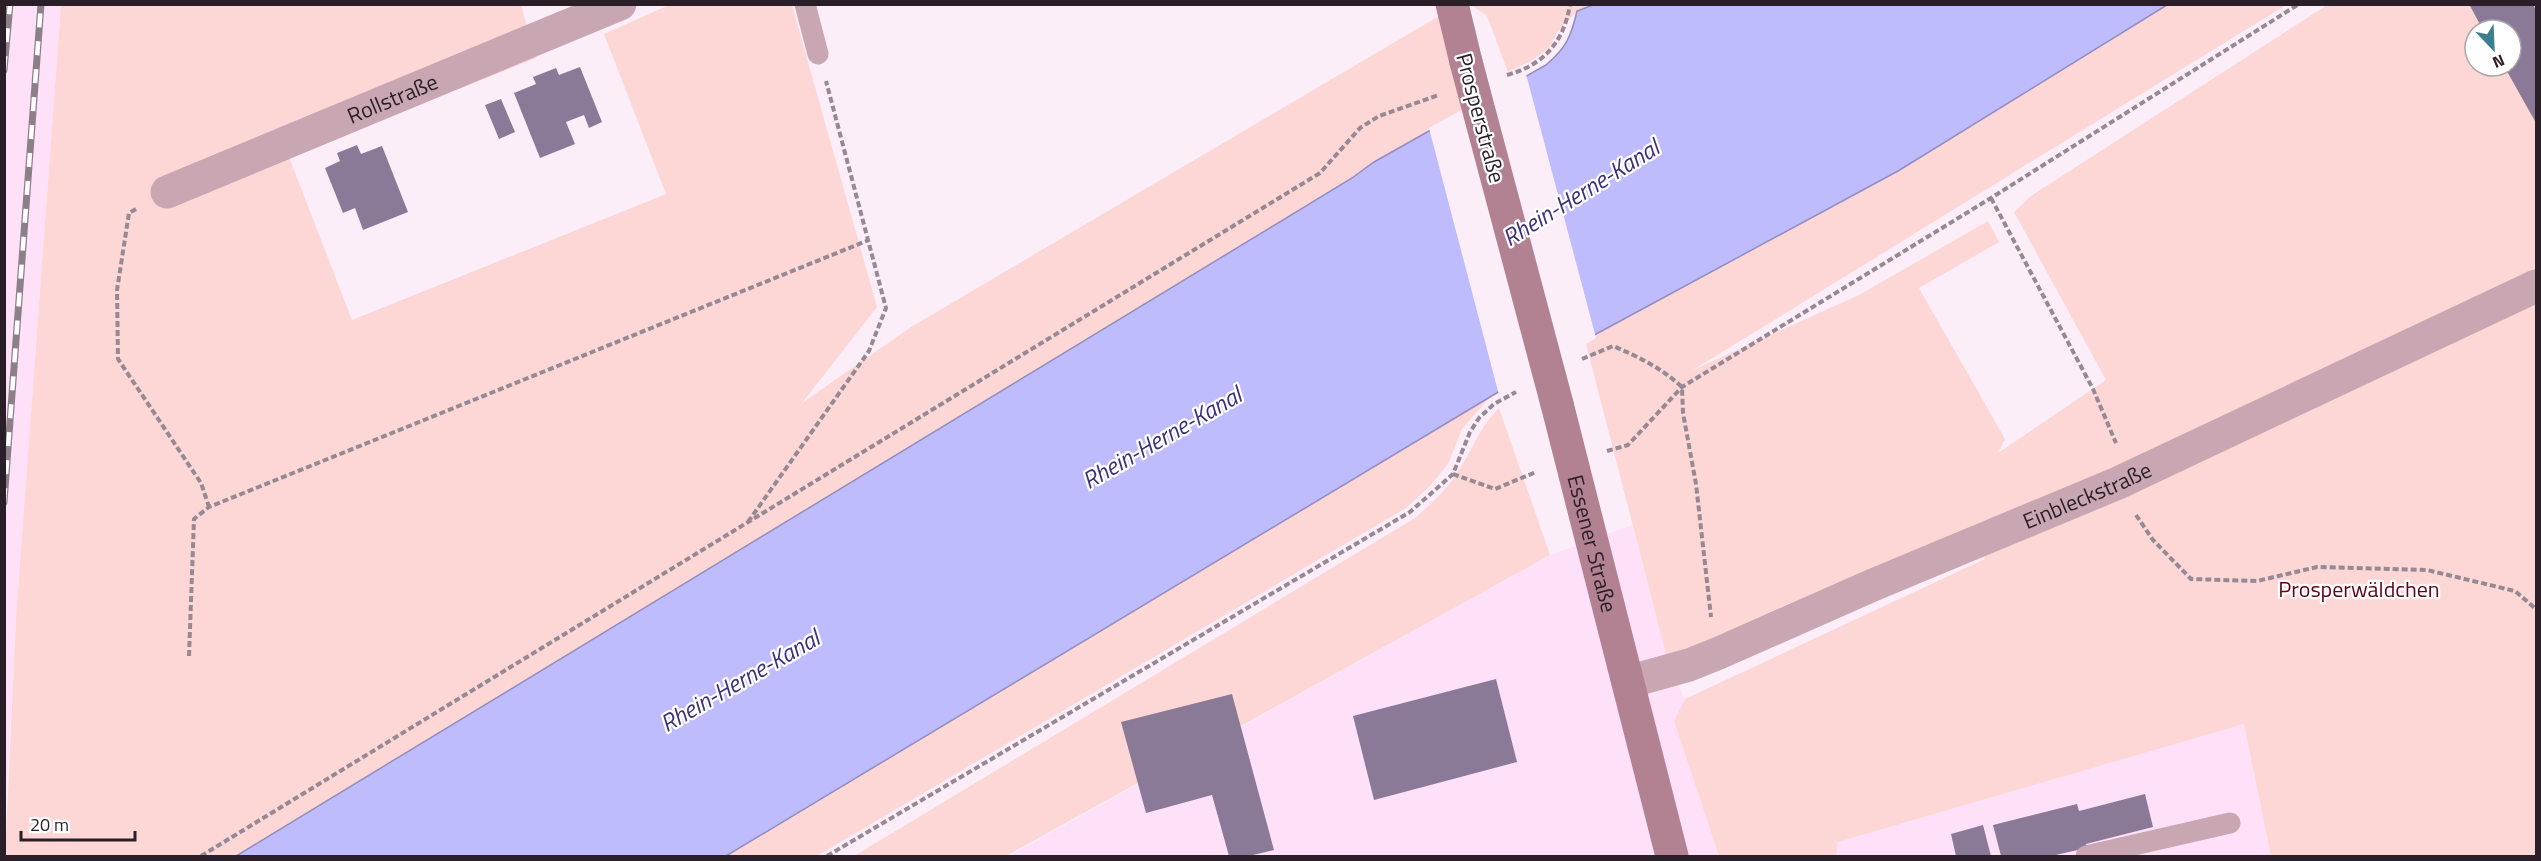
<svg xmlns="http://www.w3.org/2000/svg" width="2541" height="861" font-family="'Titillium Web',sans-serif">
  <rect width="100%" height="100%" fill="#fceef9"/>
  <path fill="#ffe0f9" d="M5,5H61L16,618L5,827Z
    M1632,525L1669,666L1685,699L1675,721L1719,856H1009L1550,555Z
    M2244,724L2271,856H1836L1838,842Z"/>
  <path fill="#fcd7d6" fill-rule="evenodd" d="M61,5H521L536,58L289,157L352,320L666,194L604,34L669,5H792L877,307L802,403L911,327L1439,16L1466,111L1374,162L1352,178L236,856H5L16,618Z
    M1471,5H1593L1577,11L1558,31L1549,48L1531,61L1508,72L1487,16Z
    M2167,5H2286L1693,370L1859,295L1988,221L1999,242L1919,288L2005,439L1998,453L2106,380L2014,212L2031,196L2327,5H2536V856H2271L2244,724L1838,842L1836,856H1719L1674,721L1685,699L1985,559L1977,524L1669,666L1585,340L1898,171ZM2475,30H2511V66H2475Z
    M1490,397L1462,429L1448,464L1430,486L1406,508L817,856H726Z
    M1499,408L1550,555L1006,856H854L1415,518C1432,503 1448,489 1459,470C1474,447 1479,428 1499,408Z"/>
  <path fill="#bebcfd" stroke="#928dbd" stroke-width="1.5" d="M1593,5H2167L1898,171L1585,340L1490,397L726,856H236L1352,178L1374,162L1546,65C1566,48 1571,37 1577,11Z"/>
  <path fill="#fceef9" d="M1526,74L1596,338L1499,395L1429,128Z"/>
  <path fill="#8a7a98" d="M2469,4H2533L2536,11V123L2504,66H2511V30H2483Z
    M580,67L602,122L589,128L584,115L566,122L575,144L540,158L514,93L536,84L533,77L556,68L559,75Z
    M501,99L515,132L499,139L485,105Z
    M357,145L361,154L382,146L408,212L363,230L355,208L343,213L325,168L340,161L337,153Z
    M1496,679L1517,762L1374,800L1353,716Z
    M1232,694L1274,850L1249,856H1229L1212,795L1146,813L1121,722Z
    M2145,794L2153,827L2086,844L2087,848L2051,856H2001L1993,825L2077,804L2079,811Z
    M1983,825L1991,856H1956L1951,834Z"/>
  <g fill="none" stroke-linecap="round" stroke-linejoin="round">
    <path stroke="#968994" stroke-width="4" stroke-dasharray="6 3" stroke-linecap="butt" d="M1507,75C1543,65 1564,43 1570,4
      M1991,198L2093,389L2116,443
      M136,209L129,213L117,290L118,359L201,483L209,507
      M1582,359L1613,346C1639,357 1661,368 1682,387L1683,413L1696,484L1711,617
      M1607,451L1628,445L1682,387L1991,198L2299,4
      M1453,474L1495,489L1536,472
      M2136,515L2153,540L2191,579L2257,581L2317,567L2427,570L2515,591L2536,609
      M748,522L869,351L886,308L826,81
      M189,656L194,519L209,507L869,240
      M201,856L1320,173L1360,128L1379,116L1439,95
      M827,856L1410,512L1453,474L1470,432L1479,418L1494,404L1516,392"/>
    <path stroke="#c8a7b2" stroke-width="21" d="M805,4L818,54
      M2086,856L2230,823"/>
    <g stroke="#c8a7b2" stroke-width="33">
      <path id="s1" d="M167,192L620,4"/>
      <path id="s2" d="M1628,682L1689,665L1719,653L1873,585L2118,483L2536,286"/>
    </g>
    <g stroke="#b28293" stroke-width="33">
      <path d="M1452,4L1466,62"/>
      <path id="s3" d="M1557,404L1672,856"/>
    </g>
    <defs>
      <path id="rail" d="M4,70L10,4
        M4,502L41,4"/>
    </defs>
    <use href="#rail" stroke="#8c7f8a" stroke-width="7"/>
    <use href="#rail" stroke="#fff" stroke-width="4.5" stroke-dasharray="14" stroke-linecap="butt"/>
    <path stroke="#b28293" stroke-width="33" d="M1466,62L1557,404"/>
  </g>
  <g text-anchor="middle" stroke-width="4.5" stroke-linejoin="round" paint-order="stroke">
    <g font-size="22" fill="#2a1e28" stroke="#fff">
      <text dy="8" stroke="none"><textPath href="#s1" startOffset="244">Rollstraße</textPath></text>
      <text transform="translate(1481 118) rotate(75)" y="8">Prosperstraße</text>
      <text dy="8" stroke="none"><textPath href="#s2" startOffset="496">Einbleckstraße</textPath></text>
      <text dy="8" stroke="none"><textPath href="#s3" startOffset="144">Essener Straße</textPath></text>
    </g>
    <g font-size="22" fill="#600315" stroke="#fff">
      <text x="2359" y="597">Prosperwäldchen</text>
    </g>
    <g font-size="24" font-style="italic" fill="#3c307b" stroke="#fff">
      <text transform="translate(1581 193) rotate(-32)" y="8">Rhein-Herne-Kanal</text>
      <text transform="translate(1162 438) rotate(-30)" y="8">Rhein-Herne-Kanal</text>
      <text transform="translate(740 681) rotate(-30)" y="8">Rhein-Herne-Kanal</text>
    </g>
  </g>
  <rect width="2541" height="861" fill="none" stroke="#2a1e28" stroke-width="12"/>
  <g transform="translate(2493 48) rotate(157)"><circle r="28" fill="#ffffff" stroke="#aaa5a9" stroke-width="1.5"/>
  <path d="M0-4.5L10 22L0 15L-10 22Z" fill="#3b7e8e"/>
  <text y="-9" font-size="16" font-weight="bold" text-anchor="middle" fill="#2a1e28">N</text>
  </g>
  <path d="M21 831v9h114v-9" fill="none" stroke="#2a1e28" stroke-width="3"/>
  <text x="30" y="831" font-size="18" fill="#2a1e28" stroke="#ffffff" stroke-width="4.5" paint-order="stroke">20 m</text>
</svg>
